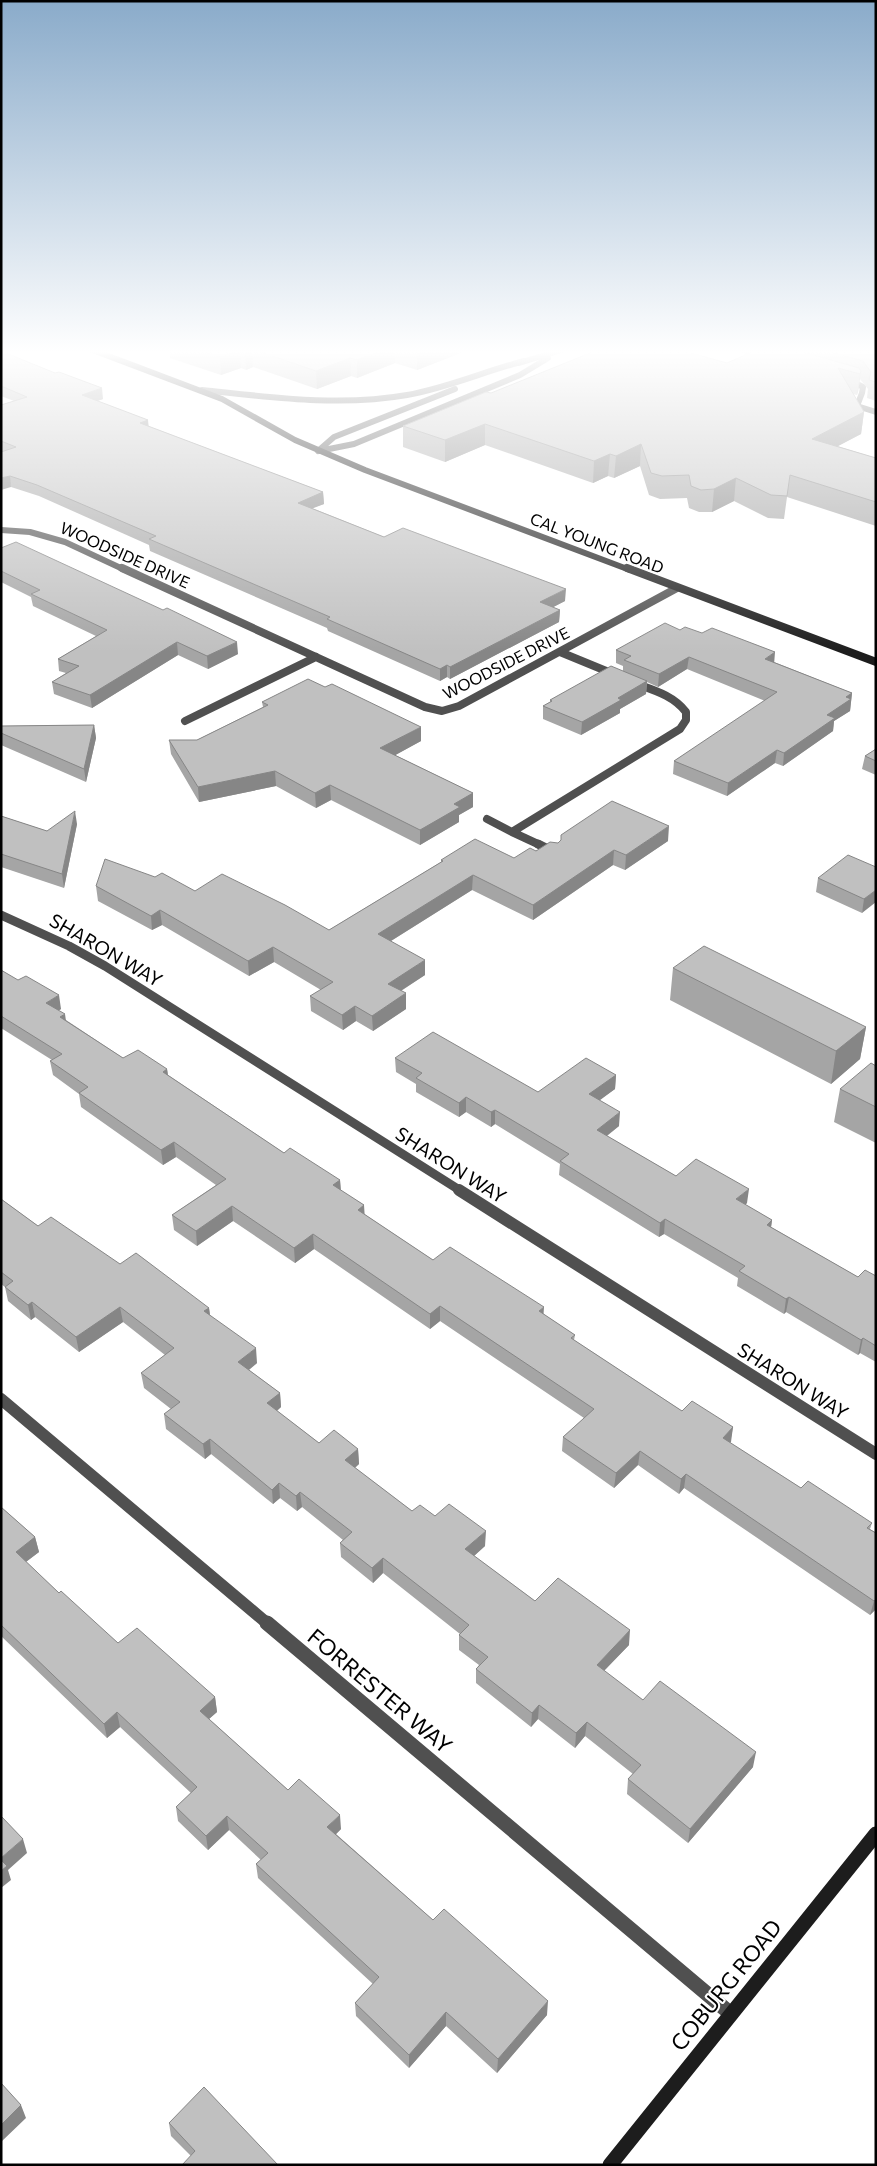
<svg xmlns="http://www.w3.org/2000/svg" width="877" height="2166" font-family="Commissioner,sans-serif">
  <rect width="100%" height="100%" fill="#fff"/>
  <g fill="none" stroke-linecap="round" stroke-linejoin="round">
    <path stroke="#505050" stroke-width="6" d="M740,349L763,355
      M849,380L863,387L862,393L857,406L876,412
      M1,530L30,532L65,542L125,570"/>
    <path stroke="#505050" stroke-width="8" d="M122,568L425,707L442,711L459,706L677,588
      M560,652L616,675
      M185,721L316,657
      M487,819L512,832
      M540,845L512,832L680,729L686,720V712C673,695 653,690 634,683"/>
    <path stroke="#505050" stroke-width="9" d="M538,844L554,852
      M1,915L69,946L105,966L461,1191"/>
    <path stroke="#505050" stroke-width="12" d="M459,1190L876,1454
      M1,1399L268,1624"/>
    <path stroke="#505050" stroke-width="15" d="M267,1623L731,2014"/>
    <path stroke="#505050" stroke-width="6" d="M519,363L565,349
      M202,390C270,397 339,407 407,395C447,388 485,371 524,361
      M318,451L334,437L455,389
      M319,451L354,444L520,375L548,358"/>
    <path stroke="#1d1d1d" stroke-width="6" d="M90,349L222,399L295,440L365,470L630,570"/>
    <path stroke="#1d1d1d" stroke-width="8" d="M627,568L876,662"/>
    <path stroke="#1d1d1d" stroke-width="15" d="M610,2165L876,1834"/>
  </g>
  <path fill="#a5a5a5" d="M168,349H471L417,370L395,363L357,378L351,376L317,389L253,367L246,370L241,368L221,375L170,358V349Z
    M759,349H876V401L867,398L868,389L860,379L858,392L857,395L853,394L864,412L861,434L837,446L876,458V526L787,497L784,519L768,518L734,501L712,512H699L689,508L687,498L660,499L649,495L640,466L614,478L608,476L593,483L485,445L445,462L403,447V426L491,393L727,363Z
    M1,351L103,399L97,401L148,420V426L323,492L324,504L312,508L384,537L565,601L553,607L560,610L559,622L450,679L447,677L440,681L328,631L327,628L150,551L149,545L39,496L11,487L1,451V405L14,401L1,396Z
    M1,548L238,654L208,669L178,655L92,708L54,694L52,682L66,673L59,671L58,659L96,636L33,606L31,597L1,582Z
    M680,630L774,662L852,693L850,711L834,721L833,731L783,766L775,763L727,796L673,774L674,761L765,701L687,669L658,687L647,682L646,694L620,709V713L581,735L543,719V706L550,702V700L623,671V666L616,663V650Z
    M262,702L421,741L395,755L473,793V807L459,815V822L420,845L331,800L316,808L276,786L199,802L171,754L169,740H197L263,707Z
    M94,725L96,738L86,782L1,745V726Z
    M876,749V775L862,769L865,756Z
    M1,816L47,831L77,824L64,888L1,867Z
    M668,841L625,870L613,865L533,920L472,890L391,941L425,975L401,991L406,1009L373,1031L356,1021L343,1030L311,1011L310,996L321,990L274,962L249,976L162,925L152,930L98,901L96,886L155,877L195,891L329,930L441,862V860L514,858L558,843Z
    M876,867L862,913L816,892L818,878Z
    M673,968L866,1027L860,1059L831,1084L670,1000Z
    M1,970L61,1009L58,1011L66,1020L123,1058L167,1069L168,1075L284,1153L340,1180L341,1191L364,1205V1214L433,1260L543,1314L575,1335L574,1340L682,1411L733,1427L730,1443L801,1488L872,1523L870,1529L876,1533V1609L870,1615L684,1488L679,1494L638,1465L614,1488L562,1451L563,1437L584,1418L440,1321L430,1329L314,1249L295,1263L233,1221L197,1246L174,1230L172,1215L216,1185L176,1157L163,1165L81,1107L79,1094L53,1075L50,1061L52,1060L1,1028Z
    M395,1058L538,1092L616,1075L615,1089L599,1100L619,1126L607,1136L676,1176L747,1203L745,1205L772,1220L771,1227L858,1277L876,1276V1362L860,1353L858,1355L786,1312L784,1314L737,1286L738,1278L664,1234L659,1237L559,1175L560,1164L495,1124L491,1127L466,1112L459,1117L416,1092V1084L396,1072Z
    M876,1066V1143L834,1122L840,1089Z
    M1,1199L38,1226L120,1264L209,1308L210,1315L257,1363L249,1370L280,1393L281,1407L277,1411L319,1443L358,1449L359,1464L355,1468L412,1511L435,1516L485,1546L474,1556L535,1601L629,1645L604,1671L643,1700L753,1767L688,1843L627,1794L628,1779L633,1774L585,1736L575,1748L538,1719L531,1727L476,1683V1669L479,1665L459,1650V1635L460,1634L383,1573L373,1583L341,1557L340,1543L343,1540L302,1507L297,1511L280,1498L273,1504L211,1454L205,1459L166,1429L164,1414L171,1409L144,1388L141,1373L165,1355L123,1322L79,1352L35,1317L31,1320L8,1301L5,1287L1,1284Z
    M1,1507L35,1537L39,1552L26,1562L59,1593L118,1643L215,1697L217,1712L209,1719L288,1790L341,1829L336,1834L433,1920L547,2015L497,2073L446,2026L409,2068L356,2016L355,2003L373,1984L258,1878L256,1864L261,1860L229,1830L208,1850L178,1821L176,1807L191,1793L120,1727L107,1738L1,1636Z
    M169,2123L278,2165L191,2156L171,2136Z"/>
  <path fill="#868686" d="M252,349L253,367L246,370L245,352Z
    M386,349H395V363L357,378V360Z
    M426,349H471L417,370V352Z
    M240,350L241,368L221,375L220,357Z
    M350,358L351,376L317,389L316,371Z
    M861,371L858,392L857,395L860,374Z
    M102,388L103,399L83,406L82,395Z
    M864,412L861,434L810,461L812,439Z
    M148,420L149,430L140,423Z
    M485,424V445L445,462V440Z
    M641,444L640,466L614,478L616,456Z
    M610,454L608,476L593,483L594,461Z
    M10,476L11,487L1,490V478Z
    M736,478L734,501L712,512L714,489Z
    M323,492L324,504L298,514V503Z
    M566,589L565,601L540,614V602Z
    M560,610L559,622L450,679V667Z
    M177,642L178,655L92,708L90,695Z
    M237,642L238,654L208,669L207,656Z
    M775,652L774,665L765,659Z
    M689,657L687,669L658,687L659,674Z
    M447,665V677L440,681V669Z
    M647,681L646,694L620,709V713L581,735L582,722L618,698Z
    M852,693L850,711L834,721L833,731L783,766L784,753L846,697Z
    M94,725L96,738L86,782L84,769Z
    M421,727V741L381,763L380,748Z
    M777,750L775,763L727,796L728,783Z
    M275,771L276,786L199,802L198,787Z
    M330,785L331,800L316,808L315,793Z
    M473,793V807L459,815V822L420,845V830L454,804Z
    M75,811L77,824L64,888L62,874Z
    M669,826L668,841L625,870L626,855Z
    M614,850L613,865L533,920V905Z
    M473,875L472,890L378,949V934Z
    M876,890V902L862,913L864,899Z
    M160,910L162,925L152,930L151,916Z
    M273,947L274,962L249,976L248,961Z
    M425,960V975L388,999V984Z
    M406,993V1009L373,1031L372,1016Z
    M59,995L61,1009L48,1017L46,1003Z
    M355,1006L356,1021L343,1030L342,1015Z
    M65,1014L67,1028L60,1017Z
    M866,1027L860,1059L831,1084L836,1051Z
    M167,1069L169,1083L163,1072Z
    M616,1075L615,1089L588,1109L589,1094Z
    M466,1097V1112L459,1117V1103Z
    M495,1110V1124L491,1127V1112Z
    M620,1112L619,1126L596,1144L597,1130Z
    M174,1142L176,1157L163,1165L161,1150Z
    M340,1180L341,1194L333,1185Z
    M749,1189L747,1203L734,1214L736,1199Z
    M364,1205L365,1220L358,1210Z
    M232,1206L233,1221L197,1246L196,1231Z
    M665,1219L664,1234L659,1237L660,1223Z
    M772,1220L770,1235L767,1225Z
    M313,1234L314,1249L295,1263L294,1248Z
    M789,1297L786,1312L784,1314L786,1299Z
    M32,1302L35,1317L31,1320L28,1305Z
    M440,1306V1321L430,1329V1314Z
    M120,1307L123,1322L79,1352L76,1337Z
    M544,1307L543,1322L539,1311Z
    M209,1308L211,1323L204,1311Z
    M863,1338L860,1353L858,1355L861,1340Z
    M256,1348L257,1363L240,1377L238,1362Z
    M280,1393L281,1407L268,1418L267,1403Z
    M733,1427L731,1442L721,1453L723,1438Z
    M210,1439L211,1454L205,1459L203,1444Z
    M358,1449L359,1464L346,1475L345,1460Z
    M640,1451L638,1465L614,1488L616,1473Z
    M686,1474L684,1488L679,1494L681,1479Z
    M279,1483L280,1498L273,1504L272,1490Z
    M300,1492L302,1507L297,1511L296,1496Z
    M486,1531L485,1546L465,1564V1549Z
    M35,1537L39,1552L19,1567L16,1552Z
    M383,1558V1573L373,1583L372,1568Z
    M876,1599V1609L870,1615L874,1601Z
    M630,1630L629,1645L595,1680L597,1665Z
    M215,1697L217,1712L202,1725L200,1711Z
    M539,1705L538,1719L531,1727L532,1713Z
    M117,1712L120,1727L107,1738L104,1724Z
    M587,1722L585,1736L575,1748L576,1733Z
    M756,1752L753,1767L688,1843L690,1829Z
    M340,1815L341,1829L328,1842L327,1827Z
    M227,1816L229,1830L208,1850L206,1836Z
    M23,1839L27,1853L8,1870L11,1880L1,1888V1858Z
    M548,2001L547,2015L497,2073L498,2059Z
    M446,2012V2026L409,2068V2055Z
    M21,2105L26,2118L1,2142V2125Z"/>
  <path fill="#c0c0c0" stroke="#868686" d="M194,349H386L357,360L350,358L316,371L252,349L245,352L240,350L220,357Z
    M406,349H426L417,352Z
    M600,349H676L727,363L759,349H793L859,368L861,371L860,374L838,368L864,412L812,439L876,458V502L790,475L787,496L771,495L736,478L714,489L701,490L691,486L689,475L662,476L651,473L641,444L616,456L610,454L594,461L485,424L445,440L403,426L486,392L491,393Z
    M820,349H876V382L869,380L871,372L863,361Z
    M1,351L55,373L59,372L102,388L82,395L148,420L140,423L323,492L298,503L384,537L403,528L566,589L540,602L560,610L450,667L447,665L440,669L327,619L330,617L149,539L156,536L37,485L10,476L1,478V452L16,447L1,441V405L27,397L1,386Z
    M16,542L163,610L167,608L237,642L207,656L177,642L90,695L52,682L79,666L58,659L107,630L31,594L40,590L1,571V548Z
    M665,623L680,630L685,627L702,633L712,628L775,652L765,659L852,693L846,697L851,699L827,715L835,718L784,753L777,750L728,783L674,761L777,692L689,657L659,674L624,660L631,656L616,650Z
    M611,666L647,681L618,698L621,700L582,722L543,706L552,701L550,700Z
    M308,679L325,687L332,684L421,727L380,748L473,793L454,804L460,807L420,830L330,785L315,793L275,771L198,787L169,740H197L268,705L262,702Z
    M94,725L84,769L1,733V726Z
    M876,749V761L865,756Z
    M612,801L669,826L626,855L614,850L533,905L473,875L378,934L425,960L388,984L406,993L372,1016L355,1006L342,1015L310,996L333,982L273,947L248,961L160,910L151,916L96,886L105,859L155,877L162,873L195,891L222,874L285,905L329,930L443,861L441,860L475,839L514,858L530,848L536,851L550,842L558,843L561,840V835Z
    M75,811L62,874L1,854V816L47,831Z
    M848,855L876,867V890L864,899L818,878Z
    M704,946L866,1027L836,1051L673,968Z
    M1,970L18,980L26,976L59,995L46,1003L65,1014L60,1017L123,1058L138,1050L167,1069L163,1072L284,1153L290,1148L340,1180L333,1185L364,1205L358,1210L433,1260L450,1247L544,1307L539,1311L575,1335L571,1338L682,1411L692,1401L733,1427L723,1438L801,1488L808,1481L872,1523L867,1528L876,1533V1599L874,1601L686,1474L681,1479L640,1451L616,1473L563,1437L594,1409L440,1306L430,1314L313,1234L294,1248L232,1206L196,1231L172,1215L226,1179L174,1142L161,1150L79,1093L88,1087L50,1061L62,1054L1,1016Z
    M433,1032L538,1092L586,1058L616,1075L589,1094L620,1112L597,1130L676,1176L696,1159L749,1189L736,1199L772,1220L767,1225L858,1277L865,1270L876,1276V1346L863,1338L861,1340L789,1297L786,1299L739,1271L745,1266L665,1219L660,1223L560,1161L569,1154L495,1110L491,1112L466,1097L459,1103L416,1078L422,1073L395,1058Z
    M871,1063L876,1066V1107L840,1089Z
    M1,1199L38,1226L51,1217L120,1264L136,1253L209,1308L204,1311L256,1348L238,1362L280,1393L267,1403L319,1443L334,1430L358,1449L345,1460L412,1511L420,1505L435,1516L449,1504L486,1531L465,1549L535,1601L558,1578L630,1630L597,1665L643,1700L660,1681L756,1752L690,1829L628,1779L641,1765L587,1722L576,1733L539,1705L532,1713L476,1669L488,1657L459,1635L469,1625L383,1558L372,1568L340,1543L352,1532L300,1492L296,1496L279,1483L272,1490L210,1439L203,1444L164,1414L180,1402L141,1373L174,1348L120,1307L76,1337L32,1302L28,1305L5,1287L13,1281L1,1272Z
    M1,1507L35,1537L16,1552L59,1593L61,1591L118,1643L137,1628L215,1697L200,1711L288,1790L299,1779L340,1815L327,1827L433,1920L444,1909L548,2001L498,2059L446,2012L409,2055L355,2003L379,1977L256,1864L268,1853L227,1816L206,1836L176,1807L197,1787L117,1712L104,1724L1,1625Z
    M1,1816L23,1839L1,1858Z
    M1,1860L7,1866L1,1871Z
    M1,2083L21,2105L1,2125Z
    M204,2087L278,2165H182L195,2151L169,2123Z"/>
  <linearGradient id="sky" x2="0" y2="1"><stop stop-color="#8aabca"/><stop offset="0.54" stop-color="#fff"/><stop offset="1" stop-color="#fff" stop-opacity="0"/></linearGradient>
  <rect width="877" height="652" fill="url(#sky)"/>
  <g text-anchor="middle" stroke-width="4" stroke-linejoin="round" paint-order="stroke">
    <g font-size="16" fill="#000" stroke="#fff">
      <text transform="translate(597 543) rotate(21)" y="6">CAL YOUNG ROAD</text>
      <text transform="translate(125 555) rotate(24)" y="6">WOODSIDE DRIVE</text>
      <text transform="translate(506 663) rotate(-27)" y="6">WOODSIDE DRIVE</text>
    </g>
    <g font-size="19" fill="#000" stroke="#fff">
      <text transform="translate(106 950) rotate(30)" y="7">SHARON WAY</text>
      <text transform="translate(451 1165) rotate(32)" y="7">SHARON WAY</text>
      <text transform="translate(793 1381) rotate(32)" y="7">SHARON WAY</text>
    </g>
    <g font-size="22" fill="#000" stroke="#fff">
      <text transform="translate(380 1691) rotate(40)" y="8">FORRESTER WAY</text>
      <text transform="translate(726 1985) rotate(-51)" y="8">COBURG ROAD</text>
    </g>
  </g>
  <rect width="877" height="2166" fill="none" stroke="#000000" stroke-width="5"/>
</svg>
